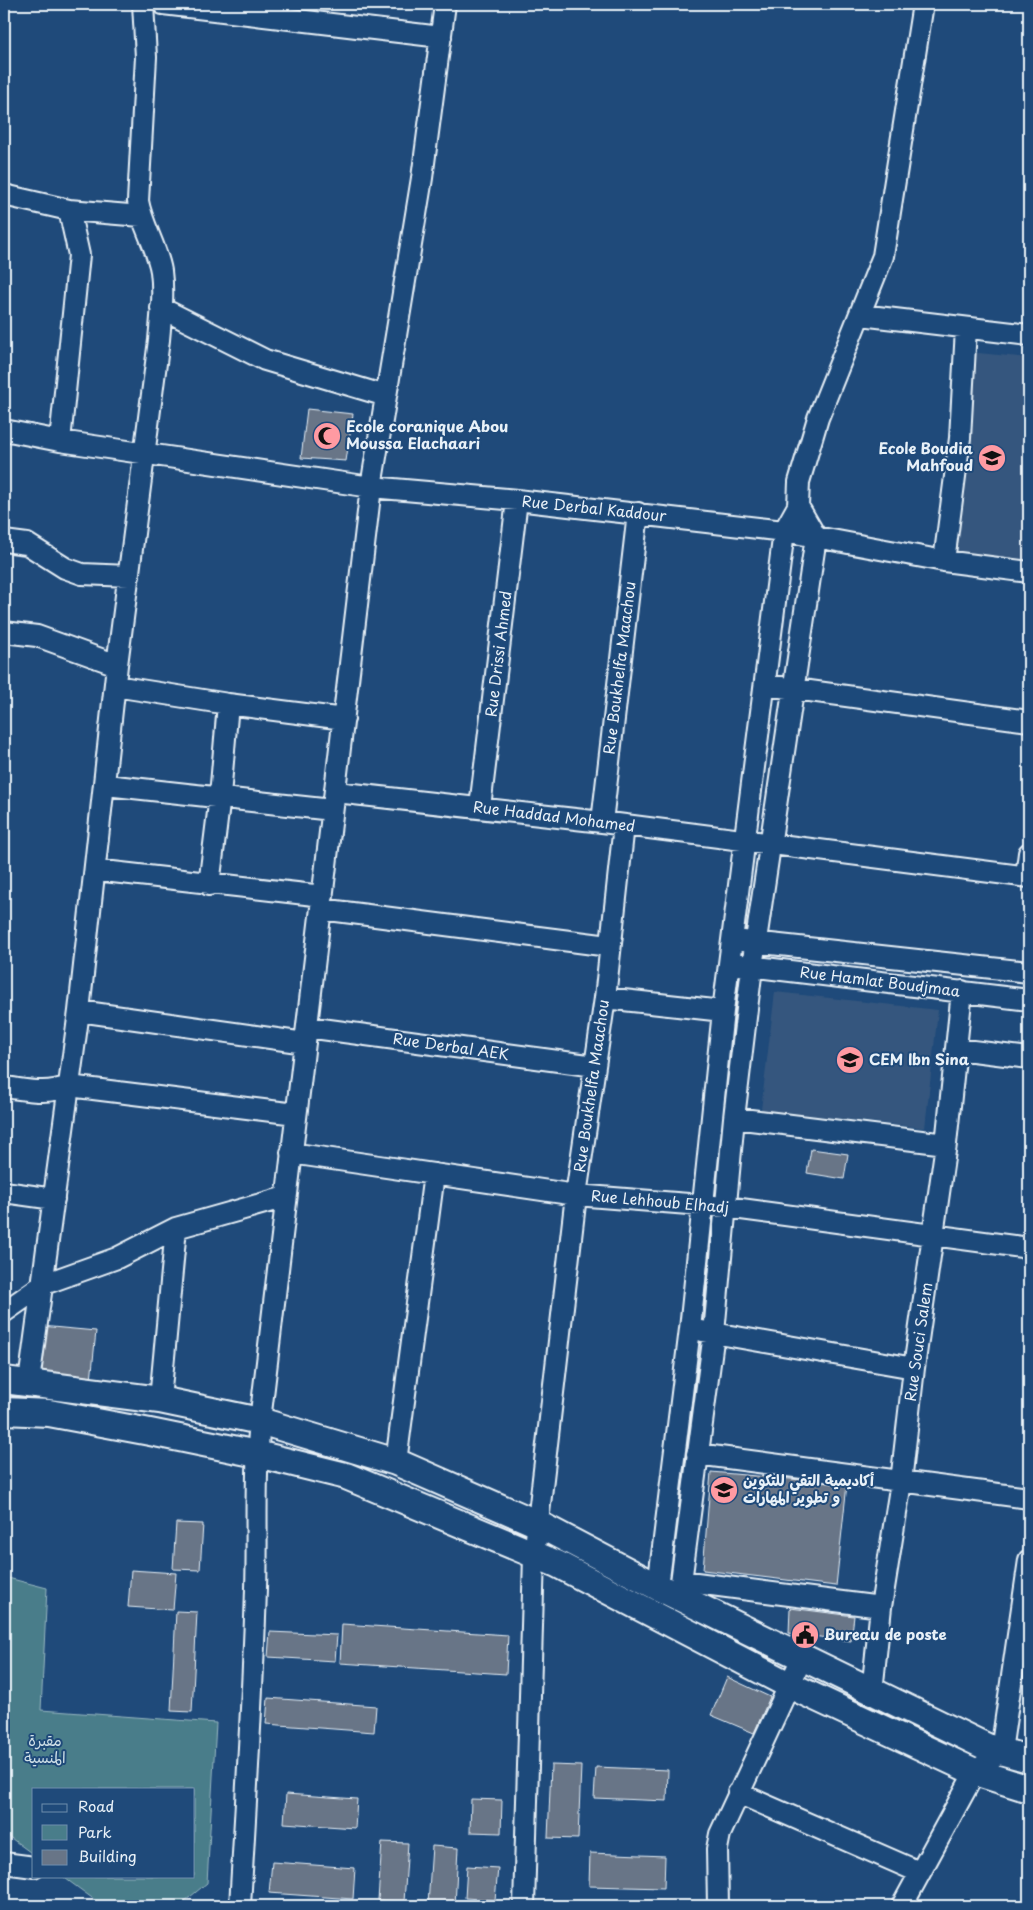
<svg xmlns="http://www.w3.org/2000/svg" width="1033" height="1910" font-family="'Playpen Sans','Playpen Sans Arabic',sans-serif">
  <rect width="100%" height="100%" fill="#1f4a7a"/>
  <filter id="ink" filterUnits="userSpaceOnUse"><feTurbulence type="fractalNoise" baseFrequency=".02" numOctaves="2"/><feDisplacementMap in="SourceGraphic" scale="10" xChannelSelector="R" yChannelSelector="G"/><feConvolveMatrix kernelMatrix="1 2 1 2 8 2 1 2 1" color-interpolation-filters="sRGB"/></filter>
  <g filter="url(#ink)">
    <path fill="#35577e" d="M968,352L1029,358V567L944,557Z
      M775,992L938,1010L925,1128L761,1110Z"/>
    <path fill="#497d8a" stroke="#98b7c1" d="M4,1577L47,1588L41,1710L216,1723L207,1883L179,1906H103L62,1876H194V1789H34V1855L4,1833Z"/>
    <path fill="#687587" stroke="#e8f1f8" d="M307,409L353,414L346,461L301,458Z
      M811,1149L848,1154L844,1179L807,1173Z
      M41,1326L96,1331L91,1381L36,1375Z
      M711,1472L847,1484L836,1586L703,1570Z
      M176,1523L203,1524L200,1570L173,1569Z
      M131,1570L176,1573L173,1610L128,1607Z
      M790,1608L854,1616L851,1641L789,1633Z
      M176,1611L197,1612L192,1712L171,1711Z
      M342,1624L508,1635L506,1674L340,1663Z
      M270,1632L337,1635L335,1661L268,1657Z
      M727,1677L770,1697L754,1733L711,1715Z
      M268,1698L376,1706L374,1732L266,1724Z
      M551,1765L581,1766L578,1839L548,1838Z
      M596,1767L668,1770L667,1801L594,1798Z
      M286,1794L357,1799L355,1828L284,1823Z
      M471,1799L502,1800L501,1833L470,1832Z
      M382,1842L408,1843L404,1902L378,1900Z
      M432,1846L458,1848L455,1906L428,1905Z
      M590,1853L665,1856L664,1888L589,1886Z
      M272,1862L355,1868L353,1899L269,1893Z
      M467,1866L498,1868L495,1900L465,1898Z"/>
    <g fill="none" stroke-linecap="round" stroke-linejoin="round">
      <defs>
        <path id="minor" d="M163,4L441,37
          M4,195L69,210
          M161,308L265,360L386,396
          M861,315L1029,335
          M4,430L60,441L371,487L517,500L784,531L944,561L1029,572
          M60,441L79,255L69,210L141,216
          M4,541L27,544L65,568L82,574L129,576
          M944,561L960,438L966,328
          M4,632L37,636L117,665
          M766,685L1029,721
          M115,686L228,704L344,719
          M106,785L332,810
          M336,792L602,822L1029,877
          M480,807L517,500
          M602,822L638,513
          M95,870L323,896
          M1026,876L1029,853
          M209,885L220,796L228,704
          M321,909L609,946
          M743,941L1029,972
          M740,965L1029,1000
          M605,998L723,1011
          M79,1011L305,1043
          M307,1027L595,1066
          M957,1049L1029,1058
          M4,1087C30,1090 44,1095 69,1086L296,1114
          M734,1118L946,1144
          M291,1153L576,1195L726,1207L1029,1248
          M4,1192L54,1199
          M4,1312L44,1284L117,1258L176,1228L286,1197
          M702,1331L914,1368
          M29,1382L79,1011L117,665L159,340C161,317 164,294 161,271C157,247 142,225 138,201L146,57L143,4
          M160,1400L176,1228
          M697,1454L1029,1498
          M396,1462L434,1174
          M681,1581L881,1607
          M658,1587L690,1329L723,1011L784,531L798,506
          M679,1597L714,1333L734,1118L752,967L816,537L798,506L799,482L818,418L883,256L923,4
          M872,1692L881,1607L901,1482L914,1368L946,1144L962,991
          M738,1793L919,1872
          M4,1863L34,1867
          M240,1906C246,1800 253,1694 256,1588C258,1532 254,1477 260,1421L371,487L422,178L445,4
          M524,1906L534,1556L576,1195L605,998L624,825
          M718,1906L717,1849L720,1834L802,1658
          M902,1906L975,1772L1001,1751L1029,1560"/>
        <path id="major" d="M4,1380L160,1400L260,1421L396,1462L538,1524L658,1587L989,1748L1029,1759
          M4,1411L49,1413L150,1432L257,1454L346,1476L557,1564L789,1685L975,1772L1029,1789"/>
      </defs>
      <use href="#minor" stroke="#e8f1f8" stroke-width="24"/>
      <use href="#major" stroke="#e8f1f8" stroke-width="30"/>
      <use href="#minor" stroke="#1f4a7a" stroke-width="20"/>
      <use href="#major" stroke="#1f4a7a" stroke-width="26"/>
    </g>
  </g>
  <defs>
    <symbol id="mosque-disc" viewBox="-11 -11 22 22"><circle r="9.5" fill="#ff9aa2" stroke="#1f4a7a"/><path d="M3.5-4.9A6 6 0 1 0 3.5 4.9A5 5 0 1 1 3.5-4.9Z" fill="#111"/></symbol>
    <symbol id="school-disc" viewBox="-11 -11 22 22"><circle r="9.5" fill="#ff9aa2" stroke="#1f4a7a"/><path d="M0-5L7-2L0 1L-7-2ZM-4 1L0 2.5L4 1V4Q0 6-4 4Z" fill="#111"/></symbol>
    <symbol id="civic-disc" viewBox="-11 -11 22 22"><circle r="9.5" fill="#ff9aa2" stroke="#1f4a7a"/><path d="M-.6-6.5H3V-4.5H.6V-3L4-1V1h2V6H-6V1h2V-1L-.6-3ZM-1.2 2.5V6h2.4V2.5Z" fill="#111"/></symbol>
  </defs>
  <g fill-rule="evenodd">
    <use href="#mosque-disc" x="311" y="420" width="32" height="32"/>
    <use href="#school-disc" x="976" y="442" width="32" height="32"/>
    <use href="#school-disc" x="834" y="1044" width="32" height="32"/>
    <use href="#school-disc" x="708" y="1474" width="32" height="32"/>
    <use href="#civic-disc" x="789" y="1619" width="32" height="32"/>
  </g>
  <g text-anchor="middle" stroke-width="4" stroke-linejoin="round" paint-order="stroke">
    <g font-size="15" font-weight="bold" fill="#e8f1f8" stroke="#1f4a7a" text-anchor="start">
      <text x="346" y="432">Ecole coranique Abou<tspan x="346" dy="17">Moussa Elachaari</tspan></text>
      <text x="973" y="454" text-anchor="end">Ecole Boudia<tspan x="973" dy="17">Mahfoud</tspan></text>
      <text x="869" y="1065">CEM Ibn Sina</text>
      <text x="743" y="1486">أكاديمية التقي للتكوين<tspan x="743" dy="17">و تطوير المهارات</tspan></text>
      <text x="824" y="1640">Bureau de poste</text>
    </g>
    <g font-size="15" fill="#e8f1f8" stroke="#1f4a7a">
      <text transform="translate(594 509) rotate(6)" y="5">Rue Derbal Kaddour</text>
      <text transform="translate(499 654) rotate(-83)" y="5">Rue Drissi Ahmed</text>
      <text transform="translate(620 668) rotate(-83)" y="5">Rue Boukhelfa Maachou</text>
      <text transform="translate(554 817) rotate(7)" y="5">Rue Haddad Mohamed</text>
      <text transform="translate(880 982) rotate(7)" y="5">Rue Hamlat Boudjmaa</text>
      <text transform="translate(451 1047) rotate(8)" y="5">Rue Derbal AEK</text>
      <text transform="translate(592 1086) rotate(-82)" y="5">Rue Boukhelfa Maachou</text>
      <text transform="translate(660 1202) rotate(5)" y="5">Rue Lehhoub Elhadj</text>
      <text transform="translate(919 1342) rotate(-82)" y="5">Rue Souci Salem</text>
    </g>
    <g font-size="15" fill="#d0e0e8" stroke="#1f4a7a">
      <text x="45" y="1746">مقبرة<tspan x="45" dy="17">المنسية</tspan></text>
    </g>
  </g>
  <rect width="1033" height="1910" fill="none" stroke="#1f4a7a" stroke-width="20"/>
  <rect x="10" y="10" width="1013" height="1890" fill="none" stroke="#e8f1f8" stroke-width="2" filter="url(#ink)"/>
  <rect x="32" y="1788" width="162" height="90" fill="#1f4a7a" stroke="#6f8dac"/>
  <rect x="42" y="1804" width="25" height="8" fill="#1f4a7a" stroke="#6f8dac"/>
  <text x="78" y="1812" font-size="15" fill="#e8f1f8">Road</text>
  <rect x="42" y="1825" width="25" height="15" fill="#497d8a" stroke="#6f8dac"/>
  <text x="78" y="1838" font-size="15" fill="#e8f1f8">Park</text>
  <rect x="42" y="1850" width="25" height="15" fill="#687587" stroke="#6f8dac"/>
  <text x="78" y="1862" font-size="15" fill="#e8f1f8">Building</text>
</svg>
